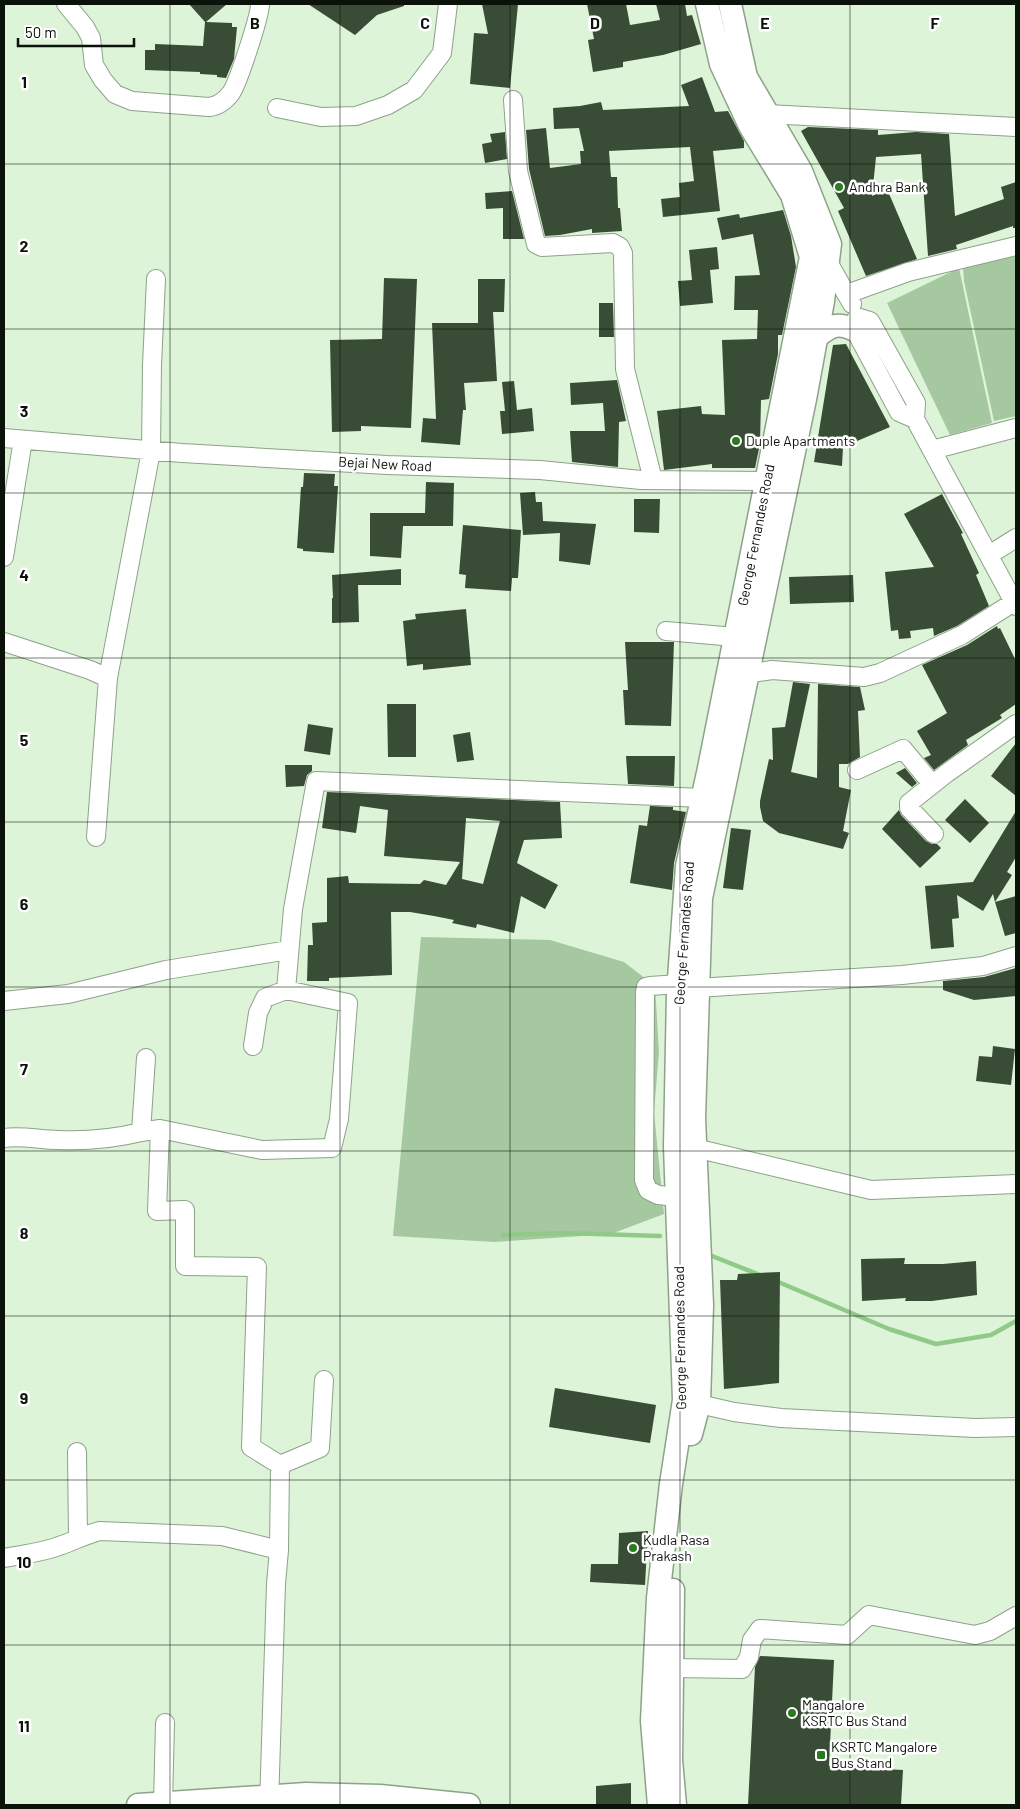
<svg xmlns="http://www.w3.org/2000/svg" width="1020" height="1809" font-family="Barlow,sans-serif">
  <rect width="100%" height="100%" fill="#ddf4d9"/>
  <path fill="#a6c8a1" d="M1016,247V416L994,421L964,281L963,266Z
    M959,268L992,423L950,435L887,303Z
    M421,937L550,940L624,962L655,986L659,1052L654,1112L664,1214L611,1234L494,1242L393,1236Z"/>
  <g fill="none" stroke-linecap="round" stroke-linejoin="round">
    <path stroke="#91c989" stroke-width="4.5" d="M503,1235L565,1233L660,1236
      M712,1256L760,1275
      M776,1281L889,1329L936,1344L991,1335L1016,1321"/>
  </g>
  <path fill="#394c36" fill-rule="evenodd" d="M189,4H227L206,22L232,23V27H237L234,59L226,78L217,77V75L200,74V72L145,70V50H155V44L203,46L205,22Z
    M308,4H404V6L377,15L355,35Z
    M482,4H518L510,88L470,84L474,33L488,34Z
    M587,4H626L630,25L660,20L656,4H685L687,16L692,15L701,44L663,55L623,62V67L593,72L588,40L594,39Z
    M702,77L715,112L728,111L744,141V148L713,151L720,211L663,217L661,199L680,197L679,183L694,181L690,147L609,151L611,177H617L618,208H620L622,231L592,233V229L560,235L545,236L529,169L526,130L546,128L550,168L581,164L580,151H584L579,128L554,129L553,108L580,106L601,102L603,110L689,106L681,85Z
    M808,127L878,130V135L916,132L949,134L955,216L1004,199L1001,187L1016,182V228H1013V226L956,245L957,249L928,256L921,154L876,157L872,196L887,189L917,259L866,276L838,211L844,208L801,131Z
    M505,132L507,159L485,163L482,144L492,142L490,134Z
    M512,191L524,239H503V208L486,209L485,193Z
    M783,210L791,236L796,267L782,335H778V354L769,399L761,400L760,444L755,468H712V464L664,470L657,411L701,406L702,414L725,415L722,340L757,339L758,310H734L735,276L760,275L753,234L722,240L717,218L739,214L740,218Z
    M717,247L719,269L710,270L713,303L680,306L678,281L692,280L689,250Z
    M384,278L417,279L411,428L361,426V431L332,432L330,340L382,339Z
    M478,279H505L504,312H493L497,381L464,383L466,410H463L460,445L421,442L423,418L436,419L432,323H478Z
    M599,303H613L614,337H599Z
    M846,344L890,427L843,447L842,466L814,462L833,345Z
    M617,380L626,421L619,422L618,467L572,462L570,431H605L603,403L571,405L570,383Z
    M514,381L517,410L532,408L534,431L502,434L500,411H505L502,382Z
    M304,473L335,474L334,486H338L334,553L303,551V549L297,548L301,487H303Z
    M426,482L454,483L453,526H403L401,558L370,556V513H425Z
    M535,492L536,502H542L543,521L596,524L590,565L559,561L560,533L523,535L520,493Z
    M942,494L963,533L961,534L979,573L976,575L989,606L957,626L934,636L933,628L910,631L911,638L899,639L898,630L891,631L885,572L934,567L904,514Z
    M634,499H660L659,533L634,532Z
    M463,525L521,530L518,578H512L511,591L465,588L466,575L459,574Z
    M401,569V585H358L359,622L332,623V598H333L332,575Z
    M853,575L854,602L790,604L789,577Z
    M466,609L471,665L423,670V664L407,666L403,621L416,619L415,614Z
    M997,626L998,629L1000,628L1016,661V704L1000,715L1002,718L966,740L968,745L934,770L924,758L931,755L917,731L947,713L922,665L967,645Z
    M625,642H674L671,726L625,725L623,690H628Z
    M793,682L810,684L791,772L817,778L818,684L860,687L865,710L858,711L860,757L848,764H839V787L851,790L843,831L849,833L843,849L779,833L763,821L760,807V801L769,759L773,760L772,728L785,727Z
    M387,704H416V757H388Z
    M308,724L333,728L330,755L304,751Z
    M470,732L474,760L457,762L453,735Z
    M1016,743V796L991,776Z
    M626,756H675L674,786L628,784Z
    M285,765H312V771L307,775L304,786L286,787Z
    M905,768L917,783L912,787L896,773Z
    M327,792L560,802L562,838L524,840L517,863L558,885L545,909L521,896L514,933L477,924L476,928L452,923L454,920L434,916L410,912H391L392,975L329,978V981H307L308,945H313L312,923L327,922V878L348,876L349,883L420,884L424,880L446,885L460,862L384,856L388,810L360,806L356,833L322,828ZM466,818L500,821L483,884L462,879Z
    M965,799L989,823L970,843L945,820Z
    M650,806L673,807V810L686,812L674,863L672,890L630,883L639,825L647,826Z
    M899,810L901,815L926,841L932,844H937L941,848L920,868L882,829Z
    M1016,811V857L1007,872L1012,875L995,902L993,894L983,911L957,895L959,918L952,919L954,947L931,949L925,886L973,882Z
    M731,828L751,830L743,890L723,888Z
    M1016,896V933L1005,936L995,902Z
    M1016,968V996L974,1000L943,990V981L984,977Z
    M993,1046L1015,1049L1011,1085L976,1081L979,1056L992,1057Z
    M905,1258L904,1264H943L976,1261L977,1295L932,1301H905L906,1298L862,1301L861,1259Z
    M780,1272L779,1383L724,1389L720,1280H737L738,1274Z
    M555,1388L656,1405L650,1443L549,1427Z
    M648,1531L645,1585L590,1582L591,1564H618L619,1533Z
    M760,1656L834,1660L829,1766L903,1770L901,1805H748L755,1667Z
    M631,1783V1805H596V1786Z"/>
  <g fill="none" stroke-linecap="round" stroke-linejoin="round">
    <defs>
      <path id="minor" d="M66,4L85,27L91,38L94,65L103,80L115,94L132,101L209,107C219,106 225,101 231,93C238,83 260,16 260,4
        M513,100L518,171L536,244L542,247L613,243L620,247L623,253L625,369L653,480
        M277,108L321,117L356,116L388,105L414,90L442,53L448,4
        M767,114L1016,127
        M824,259L828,262L852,304
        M847,294L908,272L1016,246
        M857,317L870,321L916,403L915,419L899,412L855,330Z
        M915,419L1016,606
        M4,438L182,453L387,465L540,470L641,480L767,481L779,482
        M932,450L1016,428
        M989,555L1016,538
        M4,557L23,440
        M666,631L735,637
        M4,642L90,670L108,678
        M746,674L772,670L864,677L880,673L962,635L1014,602
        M857,770L903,749L932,784
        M934,834L909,808V803L947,773L1016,724
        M96,837L108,678L151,451L152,365L156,279
        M697,988L902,975L983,966L1016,956
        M286,990L293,909L316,781L702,798
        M4,1001L68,994L166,970L289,950
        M146,1058L141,1132L160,1129L262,1150L332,1148L339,1119L348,1003L286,990L265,998L258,1013L253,1046
        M160,1129L157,1211L185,1210V1266L257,1267L251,1447L280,1465
        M4,1138C22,1135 40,1140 59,1140C88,1141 113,1139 141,1132
        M695,1148L871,1190L1016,1184
        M677,1197L658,1195L648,1190L644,1180L645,992L646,987L650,986L679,984
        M686,1401L734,1412L781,1418L975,1428L1016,1427
        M77,1452L78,1538
        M4,1558C23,1554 41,1553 59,1546C74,1541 84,1535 100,1531L222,1536L279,1550
        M672,1668L742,1669L749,1657L752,1640L760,1629L847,1635L869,1615L975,1635L990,1631L1016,1616
        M163,1803L165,1723
        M269,1805L276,1584L279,1550L280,1465L320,1448L324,1380"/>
      <path id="major" d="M816,337C832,325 837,322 855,330
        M691,1434L699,1404L702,1305L694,1118L701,898L805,399L823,301L830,244L801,171L746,77L730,4
        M673,1590L671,1760L675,1805
        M138,1805L306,1794L380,1796L469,1805
        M659,1805L652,1721L658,1598L671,1484L684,1400L675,1146L678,993L687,866L708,773L811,257L792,195L750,126L721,64L707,4"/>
    </defs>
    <use href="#minor" stroke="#8da289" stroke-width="20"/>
    <use href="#major" stroke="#8da289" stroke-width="25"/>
    <use href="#minor" stroke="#fff" stroke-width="18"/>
    <use href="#major" stroke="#fff" stroke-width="22"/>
  </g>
  <path fill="none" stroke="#0b1209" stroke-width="1" stroke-opacity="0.55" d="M170,4V1805M340,4V1805M510,4V1805M680,4V1805M850,4V1805M4,164H1016M4,329H1016M4,493H1016M4,658H1016M4,822H1016M4,987H1016M4,1151H1016M4,1316H1016M4,1480H1016M4,1645H1016"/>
  <g fill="#2b7920" stroke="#fff" stroke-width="2">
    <circle cx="839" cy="187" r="5"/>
    <circle cx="736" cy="441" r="5"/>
    <circle cx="633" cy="1548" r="5"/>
    <circle cx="792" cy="1713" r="5"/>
    <rect x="816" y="1750" width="10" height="10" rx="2.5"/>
  </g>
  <g text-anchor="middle" stroke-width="5" stroke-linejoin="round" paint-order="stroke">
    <g font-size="14" fill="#0b1209" stroke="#fff" text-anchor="start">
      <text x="849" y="192">Andhra Bank</text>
      <text x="746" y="446">Duple Apartments</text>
      <text x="643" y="1545">Kudla Rasa<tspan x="643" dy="16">Prakash</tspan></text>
      <text x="802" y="1710">Mangalore<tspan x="802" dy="16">KSRTC Bus Stand</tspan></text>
      <text x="831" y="1752">KSRTC Mangalore<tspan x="831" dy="16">Bus Stand</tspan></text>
    </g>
    <g font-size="14" fill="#0b1209" stroke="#fff">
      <text transform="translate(385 464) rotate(3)" y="5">Bejai New Road</text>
      <text transform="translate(756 535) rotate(-79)" y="5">George Fernandes Road</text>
      <text transform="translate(684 933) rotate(-86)" y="5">George Fernandes Road</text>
      <text transform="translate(680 1338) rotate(-91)" y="5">George Fernandes Road</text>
    </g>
  </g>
  <g font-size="16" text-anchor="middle" font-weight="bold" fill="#0b1209" stroke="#fff" stroke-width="5" stroke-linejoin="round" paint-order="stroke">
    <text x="255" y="29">B</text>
    <text x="425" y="29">C</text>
    <text x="595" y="29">D</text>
    <text x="765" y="29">E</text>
    <text x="935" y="29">F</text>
    <text x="24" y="88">1</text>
    <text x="24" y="252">2</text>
    <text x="24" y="417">3</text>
    <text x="24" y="581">4</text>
    <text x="24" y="746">5</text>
    <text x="24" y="910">6</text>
    <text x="24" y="1075">7</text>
    <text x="24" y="1239">8</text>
    <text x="24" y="1404">9</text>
    <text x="24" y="1568">10</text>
    <text x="24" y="1732">11</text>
  </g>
  <rect width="1020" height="1809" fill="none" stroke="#0b1209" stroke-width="10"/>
  <path d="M18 38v8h116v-8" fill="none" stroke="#0b1209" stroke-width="2.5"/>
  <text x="25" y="38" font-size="15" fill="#0b1209" stroke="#ffffff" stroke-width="4" paint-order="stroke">50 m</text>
</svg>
